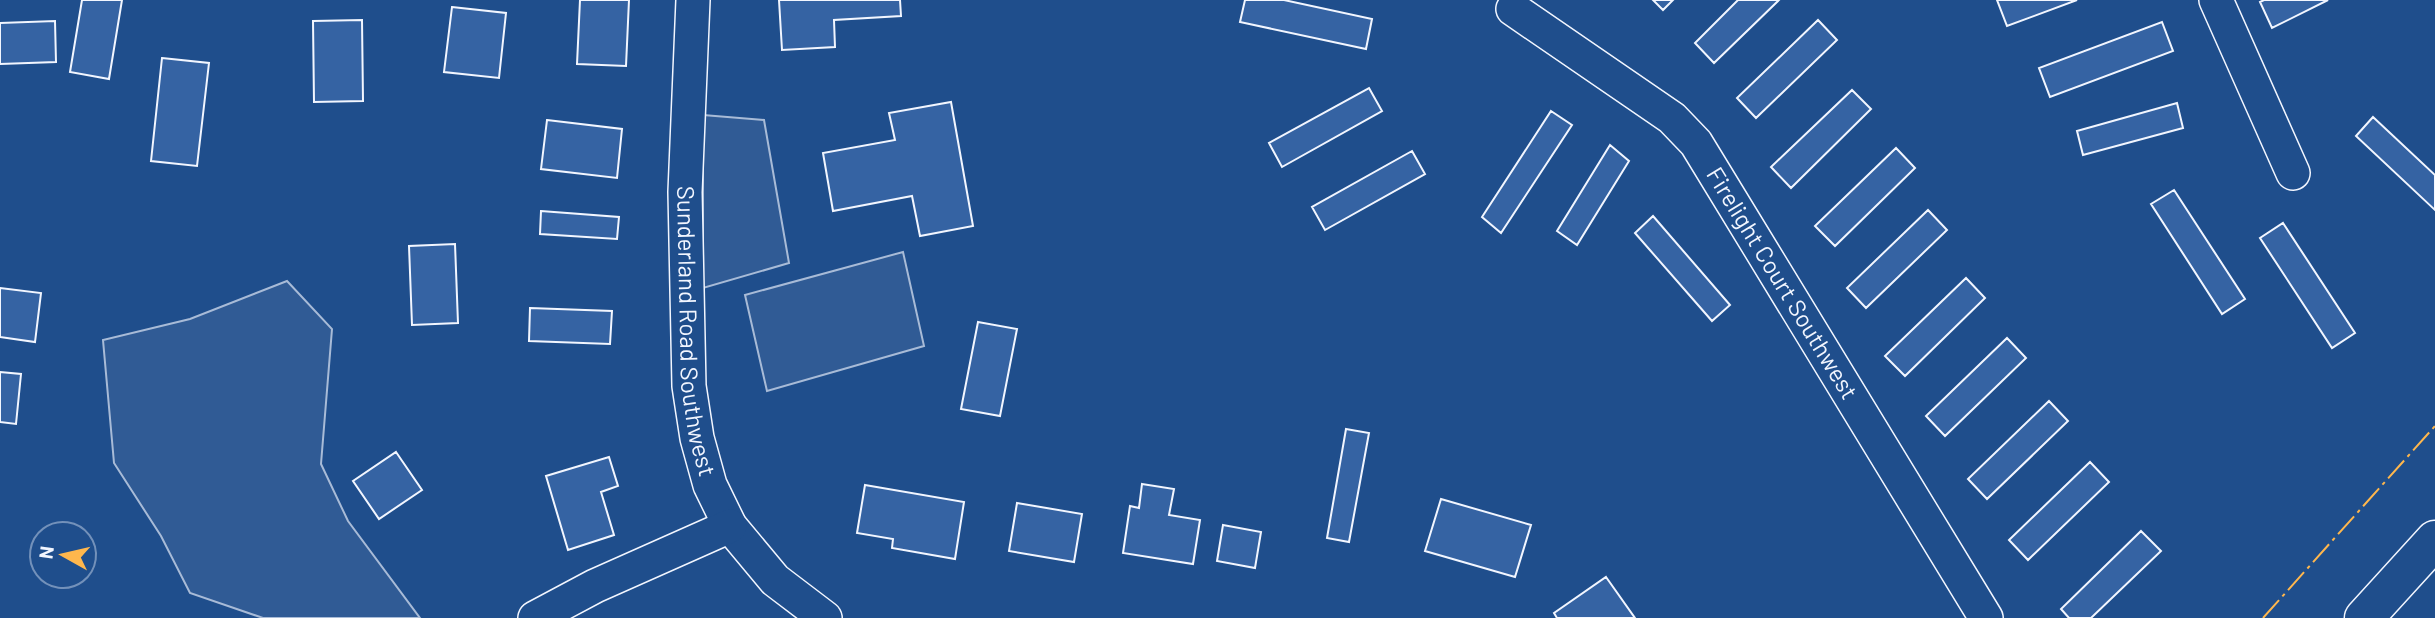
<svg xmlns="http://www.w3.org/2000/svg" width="2435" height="618" font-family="Barlow,sans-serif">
  <rect width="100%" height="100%" fill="#1f4e8c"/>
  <path fill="#305b95" stroke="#a8bbd7" stroke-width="2" d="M703,115L764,120L789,263L703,288Z
    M903,252L924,346L767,391L745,295Z
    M287,281L332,329L321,464L348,521L420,618H263L190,593L161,536L114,463L103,340L190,319Z"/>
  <path fill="#3563a3" stroke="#f2f6ff" stroke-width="2" d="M82,0H122L109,79L70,72Z
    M580,0H629L626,66L577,64Z
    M779,0H900L901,16L834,20L835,47L782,50Z
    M1245,0H1284L1372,19L1366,49L1240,22Z
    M1653,0H1673L1663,10Z
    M1738,0H1779L1714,63L1695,43Z
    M1997,0H2077L2007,26Z
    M2264,0H2328L2272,28L2260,2Z
    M452,7L506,13L499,78L444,72Z
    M362,20L363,101L314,102L313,21Z
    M1818,20L1837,40L1756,118L1737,98Z
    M55,21L56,62L0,64V23Z
    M2162,22L2173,51L2050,97L2039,68Z
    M162,58L209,63L197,166L151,161Z
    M1369,88L1382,111L1282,167L1269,143Z
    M1852,90L1871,109L1791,188L1771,167Z
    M951,102L973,226L920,236L912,196L833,211L823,153L895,140L889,113Z
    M2177,103L2183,128L2083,155L2077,131Z
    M1551,111L1572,125L1501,233L1482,217Z
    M2373,117L2435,175V210L2356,136Z
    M547,120L622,129L617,178L541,169Z
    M1610,145L1629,161L1577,245L1557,231Z
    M1896,148L1915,168L1835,246L1815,226Z
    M1412,151L1425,174L1325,230L1312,207Z
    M2174,190L2245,299L2222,314L2151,204Z
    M1928,210L1947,230L1866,308L1847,288Z
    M541,211L619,217L617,239L540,234Z
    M1653,216L1730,305L1712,321L1635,233Z
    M2283,223L2355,333L2332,348L2260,238Z
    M455,244L458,323L412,325L409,246Z
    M1966,278L1985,298L1905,376L1885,356Z
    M0,288L41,293L35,342L0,337Z
    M530,308L612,311L610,344L529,341Z
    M978,322L1017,329L1000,416L961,409Z
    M2007,338L2026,358L1945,436L1926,416Z
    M0,372L21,374L16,424L0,422Z
    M2049,401L2068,421L1987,499L1968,479Z
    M1346,429L1369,433L1349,542L1327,538Z
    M396,452L422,490L379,519L353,481Z
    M609,457L618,486L601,492L614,535L568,550L546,476Z
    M2090,462L2109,482L2028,560L2009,540Z
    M1142,484L1174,489L1169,515L1200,520L1193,564L1123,553L1130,506L1139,508Z
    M865,485L964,502L955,559L892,548L893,539L857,533Z
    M1441,499L1531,525L1515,577L1425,551Z
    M1017,503L1082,514L1074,562L1009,551Z
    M1223,525L1261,532L1255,568L1217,561Z
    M2141,531L2161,551L2091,618H2069L2061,609Z
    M1606,577L1635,618H1557L1554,613Z"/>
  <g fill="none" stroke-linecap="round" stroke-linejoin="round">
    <defs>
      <g id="street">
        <path id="s1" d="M693,0L685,192L689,386L697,438L710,485L730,526L775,580L825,618"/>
        <path d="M2216,0L2293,173"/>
        <path id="s2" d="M1513,9L1672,118L1696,143L1986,618"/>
        <path d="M535,618L595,586L730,526"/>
      </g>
      <path id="highway" d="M2364,618L2435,540"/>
    </defs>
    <use href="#street" stroke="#f2f6ff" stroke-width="36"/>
    <use href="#highway" stroke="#f2f6ff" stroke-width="41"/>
    <use href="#street" stroke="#1f4e8c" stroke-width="33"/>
    <use href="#highway" stroke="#1f4e8c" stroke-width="38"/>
    <path stroke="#ffb74d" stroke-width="2" stroke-dasharray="24 5 3.5 5" stroke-linecap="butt" d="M2263,618L2435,426"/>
  </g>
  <g text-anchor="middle" stroke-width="5" stroke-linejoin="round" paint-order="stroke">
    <g font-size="24" fill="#f2f6ff" stroke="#1f4e8c">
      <text dy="8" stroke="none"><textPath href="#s2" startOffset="392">Firelight Court Southwest</textPath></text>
      <text dy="8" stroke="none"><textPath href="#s1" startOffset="332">Sunderland Road Southwest</textPath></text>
    </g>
  </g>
  <g transform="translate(63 555) rotate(278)"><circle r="33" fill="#1f4e8c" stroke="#7391ba" stroke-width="2"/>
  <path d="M0-5L12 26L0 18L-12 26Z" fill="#ffb74d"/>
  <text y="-10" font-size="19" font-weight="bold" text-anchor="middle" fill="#f2f6ff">N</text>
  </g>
</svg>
